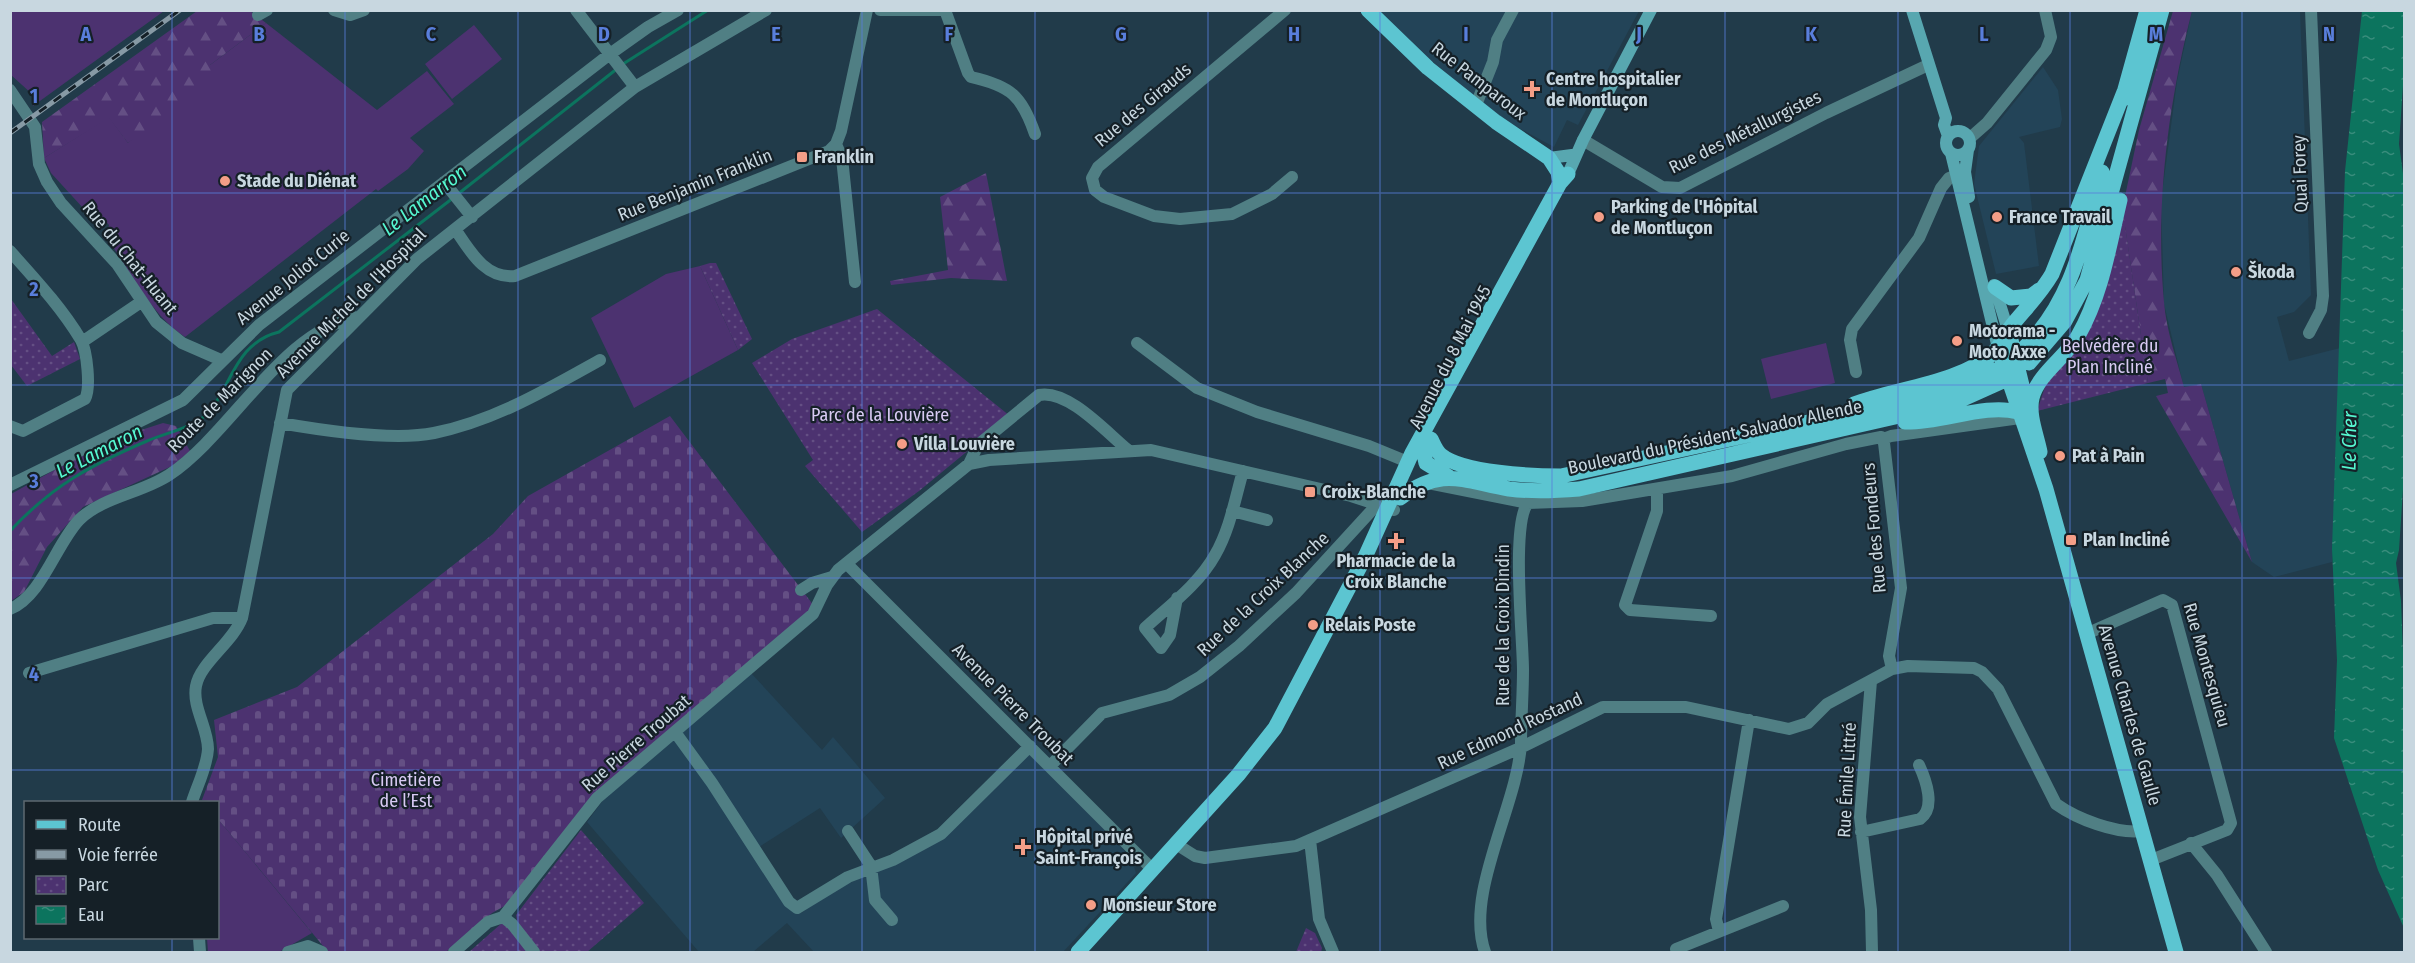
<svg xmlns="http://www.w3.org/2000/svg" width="2415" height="963" font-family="'Fira Sans Condensed',sans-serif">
  <defs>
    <pattern id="forest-firs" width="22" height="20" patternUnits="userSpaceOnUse" patternTransform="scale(1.5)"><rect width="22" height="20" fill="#4c3270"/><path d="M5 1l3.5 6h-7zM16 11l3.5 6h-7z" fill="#644f84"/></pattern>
    <pattern id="cemetery-stones" width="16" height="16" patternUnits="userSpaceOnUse" patternTransform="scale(1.5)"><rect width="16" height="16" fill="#4c3270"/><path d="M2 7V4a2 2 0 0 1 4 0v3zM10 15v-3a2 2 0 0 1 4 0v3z" fill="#644f84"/></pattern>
    <pattern id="park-dots" width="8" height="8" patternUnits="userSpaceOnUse" patternTransform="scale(1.5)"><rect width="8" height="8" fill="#4c3270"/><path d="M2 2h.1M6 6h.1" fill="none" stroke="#644f84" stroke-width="1.8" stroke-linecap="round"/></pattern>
    <pattern id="water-ripples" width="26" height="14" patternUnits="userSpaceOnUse" patternTransform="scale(1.5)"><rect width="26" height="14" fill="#0c745e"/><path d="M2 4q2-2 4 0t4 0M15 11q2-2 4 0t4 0" fill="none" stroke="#398d7c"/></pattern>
  </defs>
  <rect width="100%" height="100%" fill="#213b4a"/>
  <path fill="#234458" d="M1379,11H1639L1578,125L1567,120L1554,147L1504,120L1429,59Z
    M2192,11H2300L2311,295L2294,312L2277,317L2289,361L2340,348L2332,562L2274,577L2252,562L2201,384L2184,388L2164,304L2161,201L2177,81Z
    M2043,67L2058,90L2062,119L2060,127L2019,137L2024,143L2039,266L1996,274L1974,184L1979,146Z
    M751,673L822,750L833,737L885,798L841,838L820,808L759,847L801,913L833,891L945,836L1028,753L1089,812L1131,858L1136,873L1063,952H814L787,923L753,952H699L587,822L604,799Z"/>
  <path fill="#4c3270" d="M10,11L11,10L164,11L33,106L32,94L11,75Z
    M266,23L377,110L427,71L454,104L410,138L424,151L408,169L378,191L376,189L185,337C149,313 131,271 106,237L109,225L99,214L94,220L51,173L44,158L109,117L128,143L210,65Z
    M474,25L502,59L452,99L425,64Z
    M700,266L738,350L634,408L591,318L666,274Z
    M1826,343L1835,383L1771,399L1761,359Z
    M218,819L312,933L279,952H208L207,938H218Z"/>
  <path fill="url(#forest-firs)" d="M197,11H250L266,23L210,65L214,73L211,81L128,143L109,118L44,158L42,122Z
    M2173,11H2192C2168,104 2155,206 2164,302C2166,330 2177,360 2184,387L2201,384L2252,562L2156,396L2168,393L2165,379L2148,383L2125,226L2119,225L2139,130Z
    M986,173L1007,281L951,278L891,285L890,281L948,270L940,197Z
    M163,423L176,426L190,451L172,466L83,507L47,547L24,592L11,601V494L107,441Z"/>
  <path fill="url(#cemetery-stones)" d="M670,416L814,606L595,795L510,903L492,913L446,952H328L218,819V802L202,800L218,757L214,720L297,687L493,534L528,496Z"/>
  <path fill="url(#park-dots)" d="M2119,225H2125L2148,383L2037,411L2047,381L2069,358Z
    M710,263H716L752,339L738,350L700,266Z
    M11,299L52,356L74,342L80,359L27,386L11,365Z
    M877,309L1010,416L919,491L862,532L805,466L813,460L752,363L792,339Z
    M581,830L644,903L587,952H540L517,921L516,915Z
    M502,923L512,929L529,952H469Z
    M1306,928L1315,933L1322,948L1321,952H1296Z"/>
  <path fill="url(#water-ripples)" d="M2362,11H2404V71L2399,144L2404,181V474L2399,550L2396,563L2401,601L2404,678V928L2378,870L2334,738L2337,660L2332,549L2345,171Z"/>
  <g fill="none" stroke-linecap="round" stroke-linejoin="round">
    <path stroke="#0c745e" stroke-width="3" d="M623,64L708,10
      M458,194L618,68
      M10,531C53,485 91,465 147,441C163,434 183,430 198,421C231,400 229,344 279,332L453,198"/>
    <path stroke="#507f84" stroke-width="12" d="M334,10L350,15L364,10
      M576,10L635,87
      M880,10H943
      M945,10L968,73L971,77C1011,86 1022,96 1035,134
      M1285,10L1098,167L1092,178L1095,190L1104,197L1154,216L1180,219L1232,214L1272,194L1292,177
      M258,15L267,10
      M10,90L35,127L39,164L47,182L61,203L117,264L156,322L182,343L221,360
      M1476,105L1493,62L1497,40L1513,10
      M1970,138L1987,123L2046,50L2051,37L2045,10
      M1583,140L1662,187L1680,188L1826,113L1928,65
      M836,144L842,158L855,282
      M444,182L472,217
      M455,229C470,251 485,279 515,276L829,151L836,144L841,131L867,10
      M10,251C35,279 62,308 81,340C87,351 91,388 85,399L23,431L10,426
      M2309,333L2321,310L2323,296L2311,10
      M82,342L141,302
      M1137,343L1197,388L1257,412L1369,446L1408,462
      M1856,372L1850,340L1852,329L1919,238L1941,188L1949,178L1964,172
      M280,423C320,430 394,441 434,433C494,421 548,389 600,360
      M1883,439L1891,436L2020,418L2026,423
      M969,464L978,445L1039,395C1068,389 1106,432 1128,450
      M1428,483L1528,503L1582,501L1732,476L1846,444L1881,437L1884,443L1901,588L1889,656L1892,669L1908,666L1974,668L1982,672L1998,689L2056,804C2077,819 2116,834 2142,831
      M10,485L183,400L259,325L610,54L648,27L678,10
      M1657,490V511L1625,605L1630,610L1711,616
      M1232,511L1267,520
      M847,564L1153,870
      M801,590L812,583L832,577
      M1177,598L1170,635L1161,648L1145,628C1169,606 1199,584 1215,555C1230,529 1235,499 1243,471
      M10,609C42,596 56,544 79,520C102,497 142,493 169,475C232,433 283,329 358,317
      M2086,634L2163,600L2172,605L2231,823L2227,830L2151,860
      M29,673L213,618H242
      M1871,681L1860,817L1871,910L1872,952
      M675,732L712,783L789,902L797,908L848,877L893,860L941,834L1030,746
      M1050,766L1102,713L1169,695L1200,677L1239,646L1296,593L1373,509
      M192,802C197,786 207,767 208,749C208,728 192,707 196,686C200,663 233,642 242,618L287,390L417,259L455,229L635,87L766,10
      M848,831L871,866L875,900L892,920
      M1861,832L1920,819C1936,808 1926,780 1919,765
      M1310,840L1319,919L1333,952
      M2191,843L2217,875L2266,952
      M1176,844L1195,856L1205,858L1296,846L1520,748L1603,707H1686L1789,729L1808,723L1827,704L1892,669
      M503,917L512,924L534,952
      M1719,931L1716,919L1749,720
      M199,938L200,952
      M1676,949L1783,906
      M288,952L308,946L322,952
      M454,952L488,922L503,917L597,798L813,614L827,585L838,570L969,464L989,460L1151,450L1351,496L1394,510
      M1485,952C1464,893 1518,805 1521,743C1521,719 1523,694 1523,670C1523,639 1511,523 1528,503"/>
    <path stroke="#58a7b0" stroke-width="12" d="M1912,10L1946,118L1944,125L1948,136
      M1946 143a12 12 0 1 1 24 0a12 12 0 1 1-24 0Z
      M1968,150L1965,172L1969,197
      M1951,153L1998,348
      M1549,158L1572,155
      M1568,174L1583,140L1651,10
      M1994,285L2008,330"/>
    <path stroke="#5cc5d1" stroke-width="15" d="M1368,10L1428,68L1496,122L1549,158L1558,172L1560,183
      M2122,100L2147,10
      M1995,287L2011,298L2031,296L2039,290
      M2011,340L2028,410
      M1998,348L2046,489L2176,952
      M2023,349C2073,302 2084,237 2102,172
      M2029,363L2065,321L2087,280L2162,10
      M1854,404C1893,389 1962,382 1992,354C2001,346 2005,334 2013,324C2027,307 2041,293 2052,274L2124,92
      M1905,422C1942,423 1985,403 2018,412
      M1426,438L1422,445L1426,463L1449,477
      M1431,439C1434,445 1436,451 1441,455C1463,473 1533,476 1561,476L1918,398L1948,390L1994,370
      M2040,452C2037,436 2028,415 2032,398C2038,374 2066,357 2078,336C2102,294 2109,246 2120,200
      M1400,498C1441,466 1463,481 1509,489C1532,492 1555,491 1579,489L1952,404L2001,382
      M1078,952L1238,775L1275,728L1366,555L1412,453L1560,183L1568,174"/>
    <defs>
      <path id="rail" d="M10,133L180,10"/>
    </defs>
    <use href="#rail" stroke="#879aa5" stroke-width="5"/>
    <use href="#rail" stroke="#152027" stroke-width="3" stroke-dasharray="9" stroke-linecap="butt"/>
  </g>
  <path fill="none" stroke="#597edb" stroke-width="1.5" stroke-opacity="0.55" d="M172,10V802M345,10V952M518,10V952M690,10V952M862,10V952M1035,10V952M1208,10V952M1380,10V952M1552,10V952M1725,10V952M1898,10V952M2070,10V952M2242,10V952M10,193H2404M10,385H2404M10,578H2404M10,770H2404M172,938V952"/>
  <g fill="#f49e87" stroke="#152027" stroke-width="2">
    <path d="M1529 80h6v6h6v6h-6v6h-6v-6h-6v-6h6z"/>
    <rect x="796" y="151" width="12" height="12" rx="3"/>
    <circle cx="225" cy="181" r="6"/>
    <circle cx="1599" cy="217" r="6"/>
    <circle cx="1997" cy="217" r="6"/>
    <circle cx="2236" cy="272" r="6"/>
    <circle cx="1957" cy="341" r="6"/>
    <circle cx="902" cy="444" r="6"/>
    <circle cx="2060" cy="456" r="6"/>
    <rect x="1304" y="486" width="12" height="12" rx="3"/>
    <rect x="2065" y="534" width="12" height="12" rx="3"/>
    <path d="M1393 532h6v6h6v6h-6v6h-6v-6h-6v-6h6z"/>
    <circle cx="1313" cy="625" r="6"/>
    <path d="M1020 838h6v6h6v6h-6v6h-6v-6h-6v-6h6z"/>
    <circle cx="1091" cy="905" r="6"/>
  </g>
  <g text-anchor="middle" stroke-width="4.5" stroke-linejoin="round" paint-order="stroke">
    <g font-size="18" font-weight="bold" fill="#c8d7e0" stroke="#152027" text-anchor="start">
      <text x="1546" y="85">Centre hospitalier<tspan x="1546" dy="21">de Montluçon</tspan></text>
      <text x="814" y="163">Franklin</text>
      <text x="237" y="187">Stade du Diénat</text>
      <text x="1611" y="213">Parking de l'Hôpital<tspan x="1611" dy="21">de Montluçon</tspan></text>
      <text x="2009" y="223">France Travail</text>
      <text x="2248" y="278">Škoda</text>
      <text x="1969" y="337">Motorama -<tspan x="1969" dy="21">Moto Axxe</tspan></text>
      <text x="914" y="450">Villa Louvière</text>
      <text x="2072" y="462">Pat à Pain</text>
      <text x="1322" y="498">Croix-Blanche</text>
      <text x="2083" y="546">Plan Incliné</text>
      <text x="1396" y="567" text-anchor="middle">Pharmacie de la<tspan x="1396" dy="21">Croix Blanche</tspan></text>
      <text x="1325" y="631">Relais Poste</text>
      <text x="1036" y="843">Hôpital privé<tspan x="1036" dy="21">Saint-François</tspan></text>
      <text x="1103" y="911">Monsieur Store</text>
    </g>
    <g font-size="18" fill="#c8d7e0" stroke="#152027">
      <text transform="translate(1479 81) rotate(38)" y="6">Rue Pamparoux</text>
      <text transform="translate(1143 105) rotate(-40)" y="6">Rue des Girauds</text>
      <text transform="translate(1745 132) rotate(-26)" y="6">Rue des Métallurgistes</text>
      <text transform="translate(2300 174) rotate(-92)" y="6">Quai Forey</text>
      <text transform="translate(695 185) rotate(-22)" y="6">Rue Benjamin Franklin</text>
      <text transform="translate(130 258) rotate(51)" y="6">Rue du Chat-Huant</text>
      <text transform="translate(293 277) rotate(-39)" y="6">Avenue Joliot Curie</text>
      <text transform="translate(351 303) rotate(-45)" y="6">Avenue Michel de l'Hospital</text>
      <text transform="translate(1450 357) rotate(-63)" y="6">Avenue du 8 Mai 1945</text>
      <text transform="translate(220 400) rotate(-45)" y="6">Route de Marignon</text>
      <text transform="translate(1715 437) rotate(-12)" y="6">Boulevard du Président Salvador Allende</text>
      <text transform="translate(1874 528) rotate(-95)" y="6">Rue des Fondeurs</text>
      <text transform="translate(1263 594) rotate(-43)" y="6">Rue de la Croix Blanche</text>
      <text transform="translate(1503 625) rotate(-90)" y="6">Rue de la Croix Dindin</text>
      <text transform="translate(2207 665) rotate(74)" y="6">Rue Montesquieu</text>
      <text transform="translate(1013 704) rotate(45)" y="6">Avenue Pierre Troubat</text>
      <text transform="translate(2130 715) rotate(74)" y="6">Avenue Charles de Gaulle</text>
      <text transform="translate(1510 731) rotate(-25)" y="6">Rue Edmond Rostand</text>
      <text transform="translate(636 743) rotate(-41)" y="6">Rue Pierre Troubat</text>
      <text transform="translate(1847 780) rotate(-87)" y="6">Rue Émile Littré</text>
    </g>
    <g font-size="18" fill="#d8caf3" stroke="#152027">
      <text x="2110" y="352">Belvédère du<tspan x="2110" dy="21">Plan Incliné</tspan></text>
      <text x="880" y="421">Parc de la Louvière</text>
      <text x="406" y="786">Cimetière<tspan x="406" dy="21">de l’Est</tspan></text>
    </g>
    <g font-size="20" font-style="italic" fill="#55f7d0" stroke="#152027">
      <text transform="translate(424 200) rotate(-38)" y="7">Le Lamarron</text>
      <text transform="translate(2349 441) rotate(-89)" y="7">Le Cher</text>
      <text transform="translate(99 451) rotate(-27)" y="7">Le Lamaron</text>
    </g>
  </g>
  <g font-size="20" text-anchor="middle" font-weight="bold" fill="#597edb" stroke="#152027" stroke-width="4.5" stroke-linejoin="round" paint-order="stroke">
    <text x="86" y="41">A</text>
    <text x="259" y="41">B</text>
    <text x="431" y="41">C</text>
    <text x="604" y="41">D</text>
    <text x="776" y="41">E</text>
    <text x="949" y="41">F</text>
    <text x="1121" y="41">G</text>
    <text x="1294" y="41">H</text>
    <text x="1466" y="41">I</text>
    <text x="1639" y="41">J</text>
    <text x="1811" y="41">K</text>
    <text x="1984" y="41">L</text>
    <text x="2156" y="41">M</text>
    <text x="2329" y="41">N</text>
    <text x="34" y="103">1</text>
    <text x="34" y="296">2</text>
    <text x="34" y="488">3</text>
    <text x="34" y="681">4</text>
  </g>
  <rect width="2415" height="963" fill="none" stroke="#c8d7e0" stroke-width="24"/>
  <rect x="24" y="801" width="195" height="138" fill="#152027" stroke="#5d6971" stroke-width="1.5"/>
  <rect x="36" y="820" width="30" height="9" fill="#5cc5d1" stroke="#5d6971" stroke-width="1.5"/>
  <text x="78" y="831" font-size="18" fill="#c8d7e0">Route</text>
  <rect x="36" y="850" width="30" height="9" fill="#879aa5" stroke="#5d6971" stroke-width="1.5"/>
  <text x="78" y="861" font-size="18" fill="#c8d7e0">Voie ferrée</text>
  <rect x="36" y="876" width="30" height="18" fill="url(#park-dots)" stroke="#5d6971" stroke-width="1.5"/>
  <text x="78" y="891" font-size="18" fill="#c8d7e0">Parc</text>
  <rect x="36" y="906" width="30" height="18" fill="url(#water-ripples)" stroke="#5d6971" stroke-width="1.5"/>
  <text x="78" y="921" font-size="18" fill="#c8d7e0">Eau</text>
</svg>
